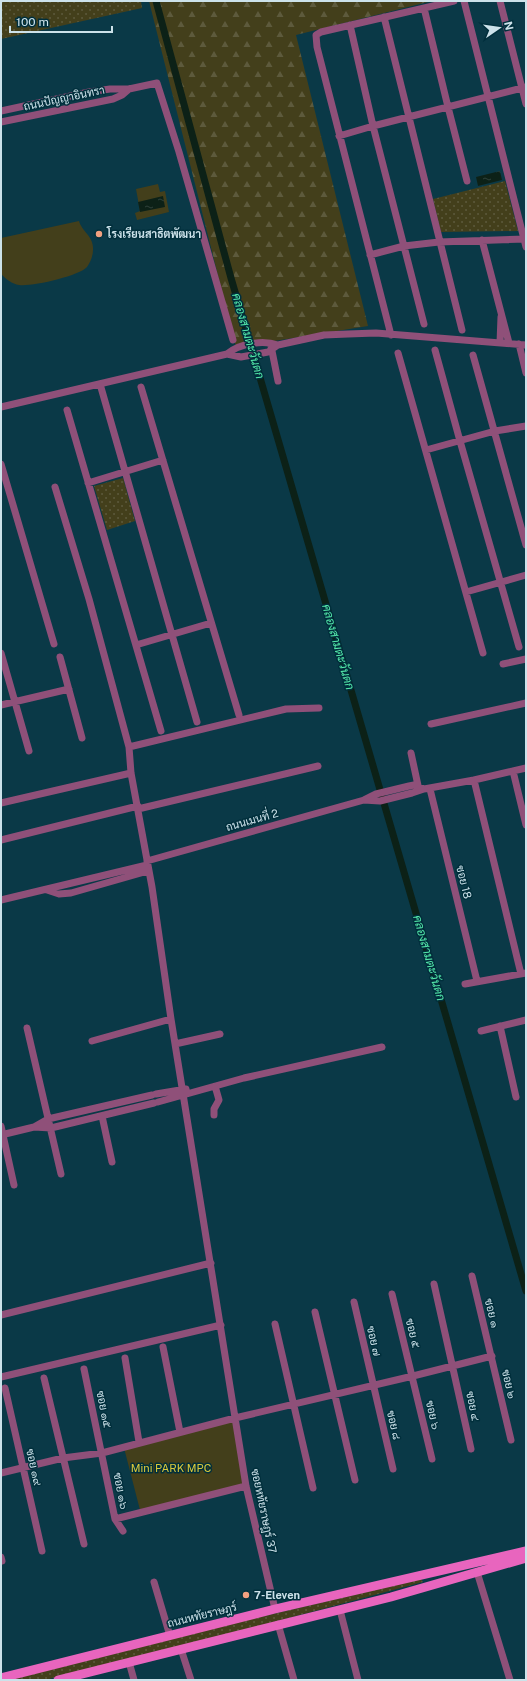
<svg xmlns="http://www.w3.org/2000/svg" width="527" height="1681" font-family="'Public Sans',Sarabun,sans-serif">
  <defs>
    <pattern id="grass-dots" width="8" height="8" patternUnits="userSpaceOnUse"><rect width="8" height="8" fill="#433f1b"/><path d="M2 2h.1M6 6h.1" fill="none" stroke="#5d5a3c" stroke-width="1.8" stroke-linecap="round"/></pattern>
    <pattern id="forest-firs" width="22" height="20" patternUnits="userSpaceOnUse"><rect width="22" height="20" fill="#433f1b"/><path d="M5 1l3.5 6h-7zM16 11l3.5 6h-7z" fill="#5d5a3c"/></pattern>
    <pattern id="water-ripples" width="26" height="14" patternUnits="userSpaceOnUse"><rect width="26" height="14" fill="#0c2117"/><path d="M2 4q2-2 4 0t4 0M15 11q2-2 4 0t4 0" fill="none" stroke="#2e4139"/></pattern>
  </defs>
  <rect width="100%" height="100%" fill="#0a3947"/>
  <path fill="url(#grass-dots)" d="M1,1H141L142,8L1,39Z
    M505,181L518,231L441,232L433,199Z
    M123,478L135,521L107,530L94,486Z
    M421,1579L423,1582L266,1624L45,1680H8L209,1629Z"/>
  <path fill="url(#forest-firs)" d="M149,1H432L296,35L368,326L236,347Z"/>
  <path fill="#433f1b" d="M158,184L160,192L165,191L169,212L137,220L135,213L140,211L136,189Z
    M79,221C82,232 94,236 93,250C93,256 90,263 87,267C79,276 31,287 19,285C12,284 6,279 1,274V238Z
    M233,1418L245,1484L140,1510L123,1444Z"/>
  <path fill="url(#water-ripples)" d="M500,171L502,180L478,186L476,177Z
    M163,196L165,207L140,212L138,202Z"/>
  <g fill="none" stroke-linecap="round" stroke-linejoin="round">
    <path stroke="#0c2117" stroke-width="7" d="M156,1L231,278L526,1291"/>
    <path stroke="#8f5079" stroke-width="7" d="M464,1L526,247
      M500,1L526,104
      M424,8L448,107L467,181
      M384,17L462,330
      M350,25L373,126L424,324
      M1,111L89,92L110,89H129L157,83L179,152L233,340
      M1,122L113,99L122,95L129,89
      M339,136L373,126L526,87
      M482,240L509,343
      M370,255L404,246L439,242L526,239
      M391,335L317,47L316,35L321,32L454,1
      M500,343L501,317
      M519,344L526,373
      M271,346L278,381
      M435,350L460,441L519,647
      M398,353L483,653
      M227,354L241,357L268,352L278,345L324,335L348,334L376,333L526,345
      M473,355L526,545
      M100,384L197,722
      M141,387L239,715
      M1,407L227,354C240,343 263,340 278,345
      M67,410L161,731
      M426,450L495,431L526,426
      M1,464L54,644
      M88,483L163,460
      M55,487L89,599L129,747L131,773L152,887L171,1019L246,1486L275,1609
      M466,592L526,575
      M136,645L211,623
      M1,653L29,751
      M60,657L82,738
      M503,664L526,659
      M1,705L69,689
      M431,724L526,703
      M129,747L286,709L319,708
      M411,753L419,790
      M513,771L526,825
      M474,780L521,974
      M430,789L477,981
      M364,800L380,801L412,793L424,789L474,780L526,768
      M1,803L131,773
      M138,809L318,766
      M1,840L138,806
      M147,861L364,800L376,794L409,786L414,785L424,789
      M47,890L59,894L71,893L148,871
      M1,900L147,865
      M465,984L526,973
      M500,1026L516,1097
      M27,1028L61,1174
      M481,1031L526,1020
      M92,1041L171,1019
      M175,1044L220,1034
      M156,1094L186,1089
      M158,1102L244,1078L382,1047
      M214,1115V1109L219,1100L215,1086
      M102,1116L112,1162
      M1,1126L14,1185
      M34,1127L51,1128L154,1103
      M1,1135L34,1127L48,1119L152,1095
      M472,1276L511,1440
      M434,1284L471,1449
      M392,1294L432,1459
      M354,1302L393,1469
      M315,1312L355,1480
      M1,1315L211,1263
      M275,1324L313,1488
      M163,1347L180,1432
      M125,1358L139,1442
      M84,1369L115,1519L123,1531
      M1,1377L221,1325
      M44,1378L84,1544
      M5,1388L42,1551
      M1,1473L63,1458L102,1453L235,1418L413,1376L492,1356
      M115,1519L246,1486
      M1,1557L2,1561
      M477,1572L510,1680
      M154,1582L170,1636
      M340,1610L358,1680
      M278,1624L294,1680
      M181,1649L191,1680
      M129,1662L134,1680"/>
    <path stroke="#e865be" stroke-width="9" d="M1,1678L275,1609L526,1551
      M58,1680L391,1597L526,1558"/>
  </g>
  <g fill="#f2a080" stroke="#002f3c" stroke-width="1.5">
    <circle cx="99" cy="234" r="4"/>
    <circle cx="246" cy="1595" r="4"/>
  </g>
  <g text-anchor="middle" stroke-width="3" stroke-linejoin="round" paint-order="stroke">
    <g font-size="11" fill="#cce2ea" stroke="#002f3c">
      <text transform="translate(64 98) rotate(-12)" y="4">ถนนปัญญาอินทรา</text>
      <text transform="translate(252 820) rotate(-16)" y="4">ถนนเมนที่ 2</text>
      <text transform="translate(464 882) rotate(76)" y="4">ซอย 18</text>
      <text transform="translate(492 1313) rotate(76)" y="4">ซอย ๑</text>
      <text transform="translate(413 1333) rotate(76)" y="4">ซอย ๕</text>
      <text transform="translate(374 1341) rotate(77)" y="4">ซอย ๗</text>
      <text transform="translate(509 1384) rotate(77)" y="4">ซอย ๒</text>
      <text transform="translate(473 1406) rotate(78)" y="4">ซอย ๔</text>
      <text transform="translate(104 1409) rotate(78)" y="4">ซอย ๑๕</text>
      <text transform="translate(433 1415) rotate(77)" y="4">ซอย ๖</text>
      <text transform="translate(394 1425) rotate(77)" y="4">ซอย ๘</text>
      <text transform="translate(34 1467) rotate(77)" y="4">ซอย ๑๙</text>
      <text transform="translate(121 1491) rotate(79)" y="4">ซอย ๑๖</text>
      <text transform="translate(264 1511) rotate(78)" y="4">ซอยหทัยราษฎร์ 37</text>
      <text transform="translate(202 1615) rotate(-14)" y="4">ถนนหทัยราษฎร์</text>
    </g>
    <g font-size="11" font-weight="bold" fill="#cce2ea" stroke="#002f3c" text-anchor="start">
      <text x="107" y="238">โรงเรียนสาธิตพัฒนา</text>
      <text x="254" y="1599">7-Eleven</text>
    </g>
    <g font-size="11" fill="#dbc93b" stroke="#002f3c">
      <text x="171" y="1472">Mini PARK MPC</text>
    </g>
    <g font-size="12" font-style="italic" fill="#53e7a9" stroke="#002f3c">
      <text transform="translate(248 336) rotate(74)" y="4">คลองสามตะวันตก</text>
      <text transform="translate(338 647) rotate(74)" y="4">คลองสามตะวันตก</text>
      <text transform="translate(429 958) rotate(74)" y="4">คลองสามตะวันตก</text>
    </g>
  </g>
  <rect width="527" height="1681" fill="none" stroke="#cce2ea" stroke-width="4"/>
  <g transform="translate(499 28) rotate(77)" stroke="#002f3c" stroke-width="3" paint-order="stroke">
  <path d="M0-3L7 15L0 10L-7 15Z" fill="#cce2ea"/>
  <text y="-6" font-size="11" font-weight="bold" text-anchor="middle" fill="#cce2ea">N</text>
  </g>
  <path d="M10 26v6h102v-6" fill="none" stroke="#cce2ea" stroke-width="2"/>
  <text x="16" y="26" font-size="12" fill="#cce2ea" stroke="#002f3c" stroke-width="3" paint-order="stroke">100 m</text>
</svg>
